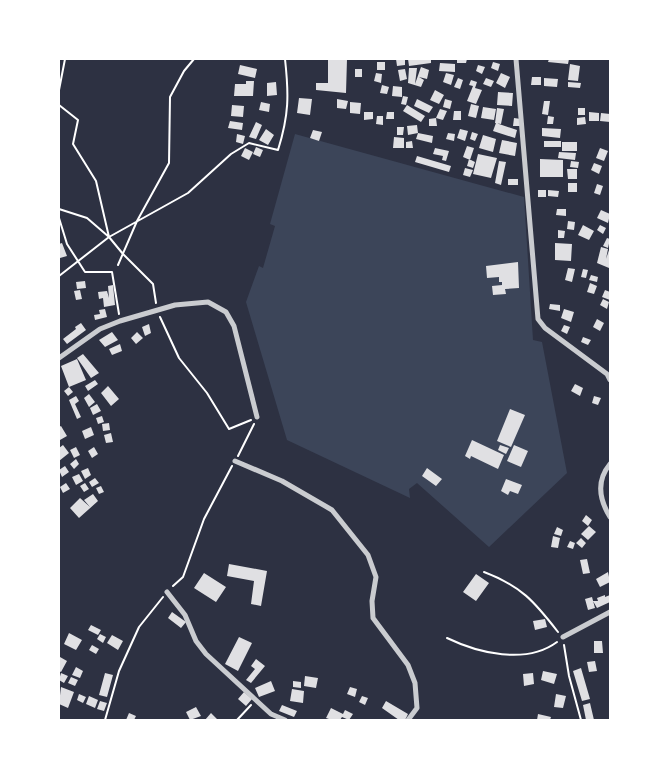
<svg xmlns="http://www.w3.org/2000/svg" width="669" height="779" font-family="Literata,serif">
  <rect width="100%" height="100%" fill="#2d3142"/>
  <path fill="#3c4559" d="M295,134L524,197L533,340L542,342L567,473L489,547L417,483L409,489L410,498L287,440L246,302L259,266L263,268L275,226L270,224Z"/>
  <path fill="#e0e0e3" d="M328,59H347L346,93L316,90V83H328Z
    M396,59H405V65L397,66Z
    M408,59H431V63L409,66Z
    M457,59H467L466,63H457Z
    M549,59H569L568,64L548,62Z
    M377,62H385V70H377Z
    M493,62L500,64L498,71L491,68Z
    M440,63L455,64V72L439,71Z
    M570,64L580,66L578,81L568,80Z
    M240,65L257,69L255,78L238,74Z
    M478,65L485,67L482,74L476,71Z
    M421,67L429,70L427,79L419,77L424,80L421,87L408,83L409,68H417L415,84Z
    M355,69H362V77H355Z
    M405,69L407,79L400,81L398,70Z
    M376,73L382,74L381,83L374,81Z
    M446,73L454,75L451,85L443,82Z
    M501,73L510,77L505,88L496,83Z
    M532,77H541V85H531Z
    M458,78L463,80L460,89L454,87Z
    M486,78L494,81L491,87L483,84Z
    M544,78L558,79L557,87L544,86Z
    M471,80L477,82L475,88L482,90L476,104L467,101L473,86L469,85Z
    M246,81H254L253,96H234L235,84H246Z
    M276,82L277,95L267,96V83Z
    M568,82L581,83L580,88L568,87Z
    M382,85L389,87L387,94L380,93Z
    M393,86L402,87V97L392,96Z
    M435,90L444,95L439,104L430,100Z
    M498,92L513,93L512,106L497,105Z
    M403,96L408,97L406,105L401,104Z
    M299,98L312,99L310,115L297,113Z
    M337,99L348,101L346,109L337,108Z
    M417,99L433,107L429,113L414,106Z
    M445,99L452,101L450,109L443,107Z
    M544,101H550L548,115L542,114Z
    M261,102L270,104L269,112L259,110Z
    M350,102L361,103L360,114L350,113Z
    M471,104L479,106L476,118L468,116Z
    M232,105L244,106L243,117L231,116Z
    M407,105L425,116L421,122L403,111Z
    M483,107L496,109L494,120L481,118Z
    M497,108L504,109L501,124L495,123Z
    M578,108H585V115H578Z
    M440,109L447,111L443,120L436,118Z
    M454,111H461V120H453Z
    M364,112H373V119L364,120Z
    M387,112H394V119H386Z
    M589,112L599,113V121H589Z
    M601,113L610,114V122L600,121Z
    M377,116H383V125L376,124Z
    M548,116L554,117L553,124H547Z
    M585,117L586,124L577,125V118Z
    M436,118L437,126H429V119Z
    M514,118L521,119L520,126H513Z
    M230,121L243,123L242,130L228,128Z
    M256,122L262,125L256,139L249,137Z
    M496,123L517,130L515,138L493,131Z
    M417,125L418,133L408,135L407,126Z
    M397,127H404L403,135H397Z
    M542,128L561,129L560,138L542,136Z
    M266,129L274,135L268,145L259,140Z
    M460,129L468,131L465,141L457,138Z
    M313,130L322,132L319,141L310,138Z
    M472,132L478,134L475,141L470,139Z
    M418,133L433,136L432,143L416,139Z
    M448,133L455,134L454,141L446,139Z
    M237,134L245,136L243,144L236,142Z
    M483,135L496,139L493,152L479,148Z
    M394,137L404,138V148H393Z
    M502,140L517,143L515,156L499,153Z
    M412,141L413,148H406V142Z
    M544,141H561V147H544Z
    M562,142H577V151H562Z
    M467,146L474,148L470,160L463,157Z
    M256,147L263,150L260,157L253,154Z
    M245,148L253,152L249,160L241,156Z
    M435,148L449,151L446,161L442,160L443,156L433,154Z
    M600,148L608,151L604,161L596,158Z
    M559,152L576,153L575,160L558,158Z
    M478,154L497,158L491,178L473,174Z
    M417,156L451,166L449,172L415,162Z
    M469,159L475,162L473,168L467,166Z
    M540,159L563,160V177H540Z
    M499,161L506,162L501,185L495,183Z
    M571,161L579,162L578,168L570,167Z
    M594,163L602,166L599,174L591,170Z
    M465,168L473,170L470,177L463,175Z
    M567,169H577V179H568Z
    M508,179H518V185H508Z
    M568,183H577V192H568Z
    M597,184L603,186L600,195L594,193Z
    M538,190H546V197H538Z
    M548,190L559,191L558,197L548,196Z
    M557,209H566V216L556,215Z
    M601,210L610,214L608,223L597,218Z
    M568,221L575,222L574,230L567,229Z
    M583,225L594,231L589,240L578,235Z
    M600,225L606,228L603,234L597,230Z
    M558,230L565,231L564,238H558Z
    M607,238L610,239L608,248L603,246Z
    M62,243L67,256L60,258L59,244Z
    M555,243L572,244L571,261L555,260Z
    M601,247L608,249L606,259L610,247L609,268L597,263Z
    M518,262L519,288L505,289L506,294L493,295L492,286L502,285V282H499V277L487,278L486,266Z
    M568,268L575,269L572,282L565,280Z
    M583,269L588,270L586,278L581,277Z
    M591,275L598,277L597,282L589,280Z
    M85,281L86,288L77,289L76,282Z
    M590,283L597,286L594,294L587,292Z
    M113,285L115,305L104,307L103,298L99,299L98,292L107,291L109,298L108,286Z
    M80,290L82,299L76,300L74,291Z
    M605,290L610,292V300L602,297Z
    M603,299L609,302L607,309L600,305Z
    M550,304L560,305V311L549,309Z
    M105,309L107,317L95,320L94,315L100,314L99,310Z
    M564,309L574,312L571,322L561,318Z
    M597,319L604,323L600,331L593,327Z
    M81,323L86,330L67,344L63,339L76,329L75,327Z
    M149,324L151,333L145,336L142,327Z
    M564,325L570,327L567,334L561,331Z
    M112,332L118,340L105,347L99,340Z
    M137,332L143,338L136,344L131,338Z
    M583,337L591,340L588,345L581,342Z
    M120,344L122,351L112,355L109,349Z
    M83,354L99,373L91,378L77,358Z
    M77,359L86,380L69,387L61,366Z
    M95,380L98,384L88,391L85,386Z
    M575,384L583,388L580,396L571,391Z
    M108,386L119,399L111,406L101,393Z
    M69,387L73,392L68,396L64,391Z
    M89,394L95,402L89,407L84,398Z
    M76,396L79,401L75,404L81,417L77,419L69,400Z
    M594,396L601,398L598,405L592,403Z
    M97,404L101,411L93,415L90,408Z
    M510,409L525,415L511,447L497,441Z
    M102,416L104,422L98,424L96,418Z
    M109,423L110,430L103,431L102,424Z
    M61,426L67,436L60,440L59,427Z
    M91,427L94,435L85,439L82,431Z
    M111,433L113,442L106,443L104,435Z
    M472,440L504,455L498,469L471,456L470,459L465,456Z
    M63,445L69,453L59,461V448Z
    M500,445L509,448L506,454L498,450Z
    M514,445L528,451L521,467L507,461Z
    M76,447L80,455L74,458L70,450Z
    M94,447L98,454L92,458L88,451Z
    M76,459L79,464L74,469L70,464Z
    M65,466L69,472L62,477L59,470Z
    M88,468L91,475L85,479L81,471Z
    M427,468L442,479L436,486L422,476Z
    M79,474L83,481L76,485L72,477Z
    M95,478L99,483L92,487L89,482Z
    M506,479L522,485L518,494L510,491L508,495L501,491Z
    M66,483L70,489L63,493L60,487Z
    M85,483L89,489L84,492L80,486Z
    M101,486L104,492L99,494L96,488Z
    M93,494L98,501L79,518L70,508L80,498L90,507L84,500Z
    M586,515L592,520L588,526L582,521Z
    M589,526L596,532L588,540L581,534Z
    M557,527L563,530L561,536L554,534Z
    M553,536L560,538L558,548L551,547Z
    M581,538L586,543L582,548L576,543Z
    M570,541L575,543L573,549L567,547Z
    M587,559L590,573L583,574L580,560Z
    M229,564L267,571L261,606L251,604L254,581L227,576Z
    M608,572L610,582L600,587L596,579Z
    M204,573L226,587L216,602L194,588Z
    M476,574L489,583L476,601L463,592Z
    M605,595V597L610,595V602L597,608L593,601H598L597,598Z
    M592,597L595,608L588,610L585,599Z
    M172,612L186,622L181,628L168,618Z
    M545,619L547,627L535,630L533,621Z
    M91,625L101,630L98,635L88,630Z
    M69,633L82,640L76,650L64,644Z
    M100,634L106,637L103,643L97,639Z
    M112,635L123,641L118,650L107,643Z
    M239,637L252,643L238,671L225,664Z
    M594,641H602L603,653H594Z
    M92,645L99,649L96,654L89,650Z
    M60,657L67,661L61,672L59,671Z
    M256,659L265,666L251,683L246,680L255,669L251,666Z
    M595,661L597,671L589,672L587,662Z
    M76,667L83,671L80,678L72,675Z
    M581,668L590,699L582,701L573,671Z
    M543,671L557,674L554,684L541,680Z
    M61,673L68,676L64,683L59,680Z
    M105,673L113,675L107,697L99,695Z
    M533,673L534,684L524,686L523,674Z
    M305,676L318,678L316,688L304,686Z
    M71,677L78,680L75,686L68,683Z
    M271,681L275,691L259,697L255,688Z
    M293,681L301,682V688L293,687Z
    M61,687L74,692L68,708L59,704Z
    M350,687L357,689L355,697L347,694Z
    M292,689L304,691L303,703L290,701Z
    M244,692L252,699L246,706L238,699Z
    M79,694L86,697L83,703L77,700Z
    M556,694L566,696L563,708L554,707Z
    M89,696L98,700L95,708L86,704Z
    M362,696L368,698L365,705L359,702Z
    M100,701L107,703L104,711L97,709Z
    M386,701L408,714L405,720H399L382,708Z
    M590,703L594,720H586L583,705Z
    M282,705L297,711L294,717L279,711Z
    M196,707L201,716L190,720L186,712Z
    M331,708L343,714L345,710L353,714L349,720L342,717L340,720H332L326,718Z
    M129,713L136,716L134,720H126Z
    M211,713L218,720H205Z
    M538,714L551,717L550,720H537Z"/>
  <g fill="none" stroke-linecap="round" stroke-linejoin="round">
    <path stroke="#fff" stroke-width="2" d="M59,90L65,59
      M59,105L78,120L73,144L96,181L109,237
      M59,209L87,218L109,237L123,254L153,284L156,303
      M59,218L67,244L85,272H112L119,314
      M118,265L137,221L169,163L170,97L184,71L194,59
      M59,276L109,237L188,193L231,154L249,143L278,150C289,115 289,95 285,59
      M160,317L179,358L207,393L229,429L251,420
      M238,456L254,424
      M484,572C521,586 534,601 558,632
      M173,586L183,577L204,519L232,466
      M447,638C478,653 526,665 557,642
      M564,645L569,676L581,720
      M105,720L119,671L139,627L163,597
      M237,720L251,705"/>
    <path stroke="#caccd0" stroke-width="5" d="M516,59L538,319L545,328L607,374L610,380
      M59,358L100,329L120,321L175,305L208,302L226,312L234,326L257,417
      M235,461L282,481L332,510L368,555L376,577L372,601L373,618L408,665L415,683L417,708L408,720
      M610,464C596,481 599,499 610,517
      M167,592L185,615L196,641L206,654L271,714L285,720
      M563,637L610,612"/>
  </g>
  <rect width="669" height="779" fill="none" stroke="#ffffff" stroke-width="120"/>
</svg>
